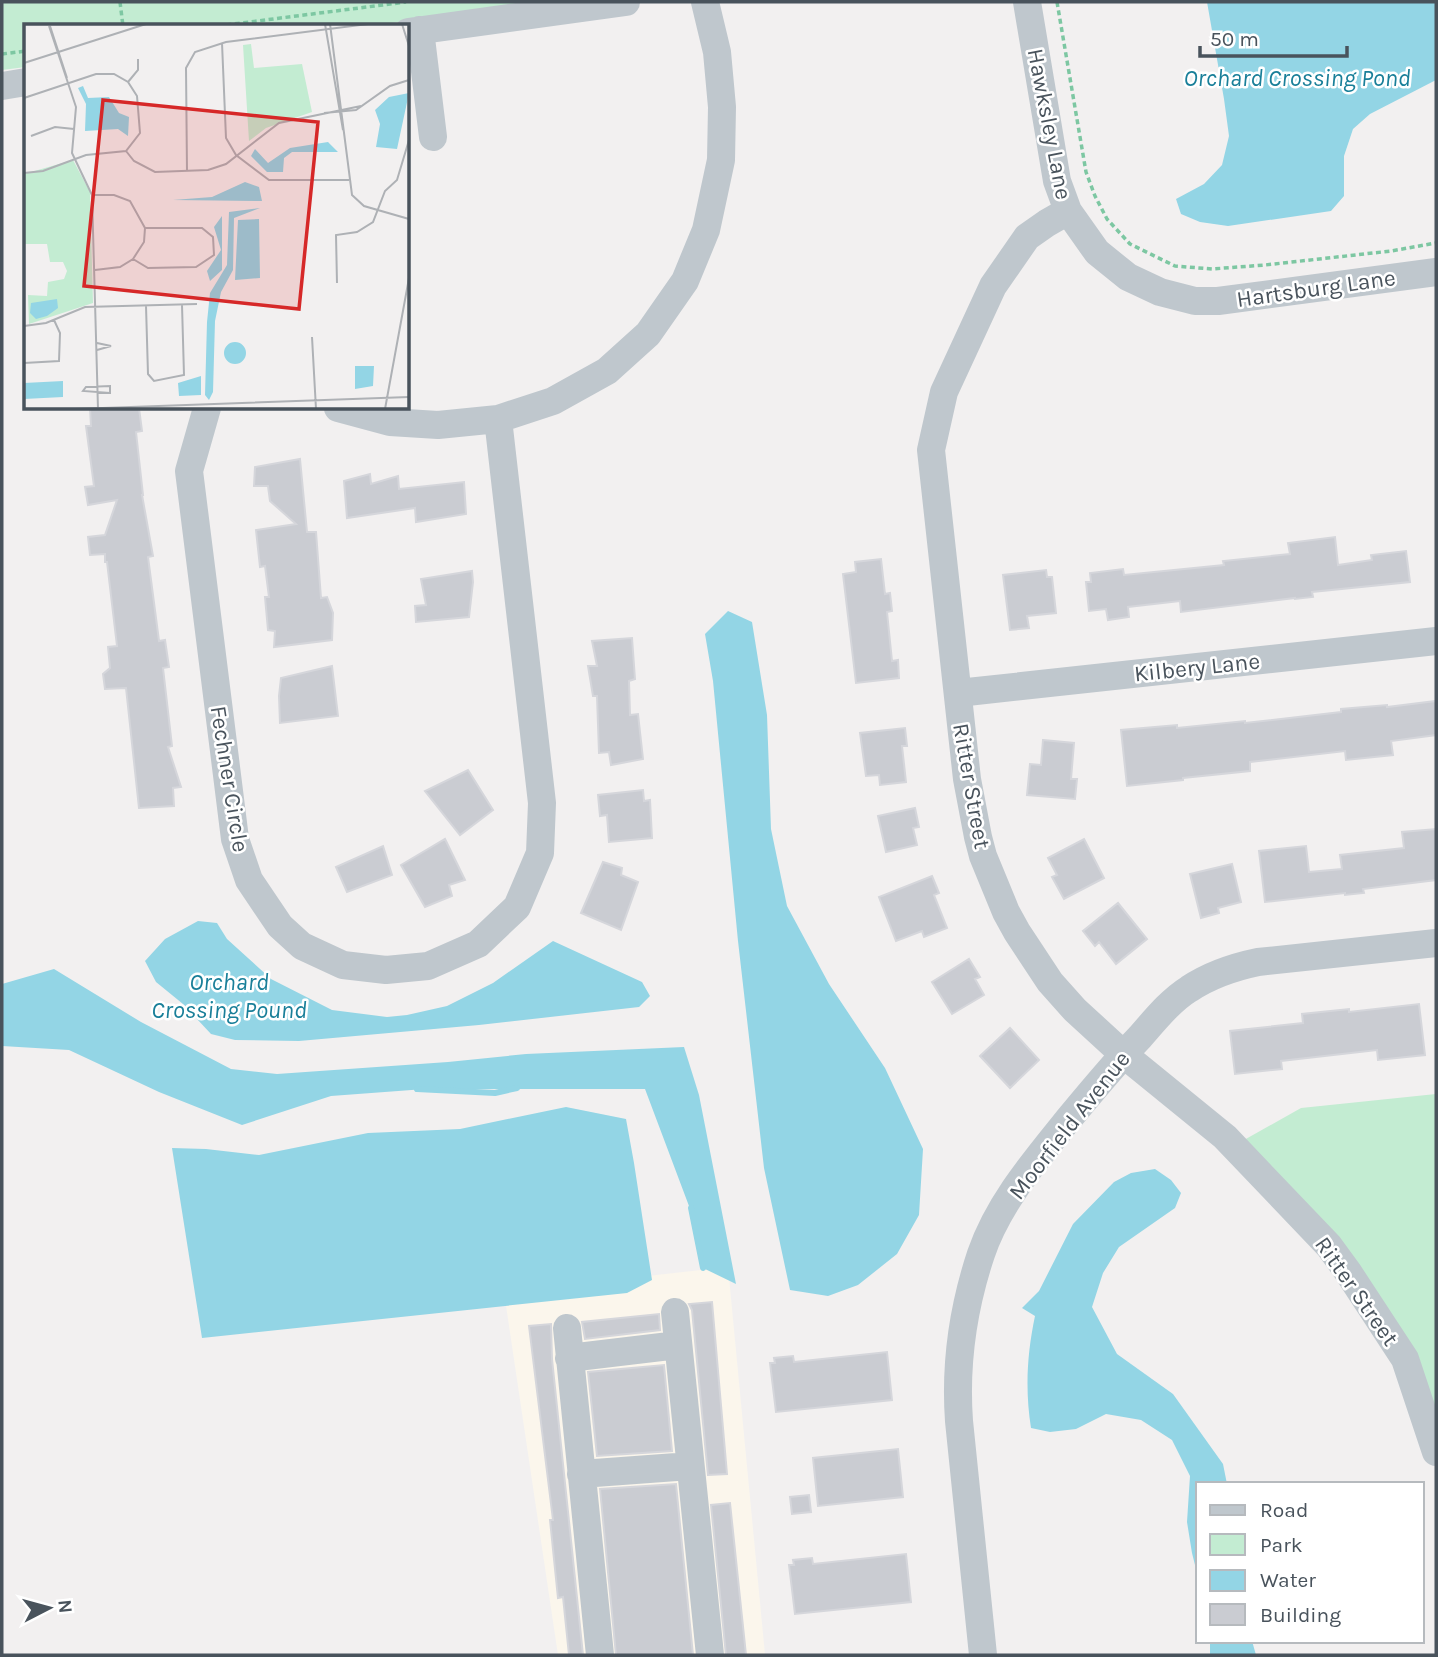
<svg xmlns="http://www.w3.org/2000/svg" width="1438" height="1657" font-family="Karla,sans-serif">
  <rect width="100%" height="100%" fill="#f2f0f0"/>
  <path fill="#fbf6ec" d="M728,1267L765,1655H558L504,1292Z"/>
  <path fill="#c3ecd2" d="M2,2H558L368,26H26V67L2,70Z
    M1436,1094V1415L1244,1140L1301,1108Z"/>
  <path fill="#93d5e5" d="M1207,2H1436V80L1370,114L1353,129L1344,156V196L1331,211L1228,226L1200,222L1181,214L1176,199L1204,184L1222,165L1229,136L1224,99Z
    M728,611L752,622L767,715L771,829L787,906L829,984L885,1068L923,1149L919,1215L897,1254L858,1285L828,1296L790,1290L764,1168L738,941L713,681L705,634Z
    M198,921L217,923L227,939L271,979L332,1010L387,1017L407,1015L447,1006L493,983L553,941L642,982L650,996L639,1007L479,1025L299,1041L235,1040L211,1034L183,1004L156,982L145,961L165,939Z
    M54,969L141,1022L231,1069L277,1074L448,1062L526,1054L684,1047L699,1095L736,1284L703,1268L692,1214L645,1089H425L331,1096L242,1125L159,1092L69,1050L2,1046V984Z
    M566,1107L626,1119L634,1163L652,1280L627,1293L202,1338L172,1148L206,1149L259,1155L368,1133L460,1129Z
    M1155,1169L1171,1180L1181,1193L1175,1208L1119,1247L1103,1273L1092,1307L1117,1354L1173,1394L1223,1464L1227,1484H1198V1577L1192,1553L1187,1522L1190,1476L1172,1440L1141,1420L1106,1414L1076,1429L1050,1432L1031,1428C1025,1390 1027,1354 1035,1316L1022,1308L1039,1291L1073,1224L1114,1182L1131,1173Z
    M1210,1641H1252L1256,1655H1210Z"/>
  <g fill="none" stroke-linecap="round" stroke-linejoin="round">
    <path stroke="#93d5e5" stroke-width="6" d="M417,1089L495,1093L517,1088
      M691,1208L703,1268"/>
  </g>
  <path fill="#caccd2" stroke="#d5d6db" stroke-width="2" d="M90,408H139L142,431L136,432L143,495H142L153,556L148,557L159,641L165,640L169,667L163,668L172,746L168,747L181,787L173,788L174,806L139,808L126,688L105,689L103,674L110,668L108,647L117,646L107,562H105V554L90,555L88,537L105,535L117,500L88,505L85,487L94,486L86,426H91Z
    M300,459L307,532H316L321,598L327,597L333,613L332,640L274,647L275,631L268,630L265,597H269L265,566L260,567L256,530L296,524L270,501L268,486H254L255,467Z
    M370,474L371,484L398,476L399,489L464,482L466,514L416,522L415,508L347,518L344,481Z
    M1335,537L1338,565L1372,560L1371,555L1406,551L1410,582L1312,592L1313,597L1295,599V598L1181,612L1180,601L1128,607L1129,617L1108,620L1106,609L1089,611L1086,582H1091L1090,573L1123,569L1124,575L1224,565L1223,561L1290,554L1288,543Z
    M881,559L885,594L890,593L892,611L887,612L892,661L898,660L899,678L856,683L843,574L856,572L855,562Z
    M1046,570L1047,577H1052L1056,613L1027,616L1029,628L1010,630L1003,575Z
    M472,571L473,582L469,617L416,622L415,606L426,605L421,579Z
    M632,638L635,679L629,681L630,715L638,714L643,759L611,765L609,752L599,753L597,696H593L588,666H597L592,641Z
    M332,666L338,716L280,723L279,696L281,678Z
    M1436,701V735L1391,741L1393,755L1346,760L1345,751L1250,762V771L1183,778V780L1127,786L1121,730L1177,725V728L1245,721V723L1341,712V709L1387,705V707Z
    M905,728L907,746H902L906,782L880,785L879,775L866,776L860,733Z
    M1043,740L1074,743L1071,779H1077L1075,799L1027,795L1030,764L1041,765Z
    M468,770L493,810L460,835L425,791Z
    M643,790L644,801L650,800L652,838L609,842L607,815L600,816L598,795Z
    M915,808L919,827L913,828L917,845L886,852L878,816Z
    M1436,829V880L1363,889L1364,893L1345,895V893L1265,902L1259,851L1306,846L1309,872L1342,869L1340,855L1404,848L1402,832Z
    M445,839L465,880L449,885L452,896L425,907L401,865Z
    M1084,839L1104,878L1064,899L1052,877L1057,875L1048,858Z
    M383,846L392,875L347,892L336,867Z
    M603,862L622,868L621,875L638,882L621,930L581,913Z
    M1232,864L1241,902L1218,908L1219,913L1201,918L1190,874Z
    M932,876L939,893L934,895L947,928L924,937L922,931L896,941L879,897Z
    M1118,903L1147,939L1116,964L1099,942L1095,946L1083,931Z
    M969,959L980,977L975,979L984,995L952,1014L932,982Z
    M1419,1004L1425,1055L1378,1060L1377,1050L1281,1061L1282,1069L1235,1074L1230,1031L1303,1023L1302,1014L1349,1009V1012Z
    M1010,1028L1039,1060L1010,1088L980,1056Z
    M712,1302L727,1474L708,1475L692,1310L689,1304Z
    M659,1314L660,1330L585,1339L582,1322Z
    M551,1324L552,1359L583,1655H569L563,1597L558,1598L550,1520H553L529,1326Z
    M887,1352L892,1400L776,1412L770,1363H775L774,1358L793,1356L794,1362Z
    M664,1365L672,1451L597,1456L588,1372Z
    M898,1449L903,1497L818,1506L813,1458Z
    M676,1484L693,1655H616L600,1489Z
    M809,1495L811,1512L792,1514L790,1497Z
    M730,1503L746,1655H726L711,1505Z
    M906,1554L911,1602L795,1614L789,1565H794L793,1560L812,1558L813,1564Z"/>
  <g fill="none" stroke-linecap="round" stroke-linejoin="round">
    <path stroke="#7dc7a2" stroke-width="3.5" stroke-dasharray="5 3.5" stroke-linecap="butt" d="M120,2L123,26
      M1057,2L1086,172L1095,196L1107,219L1130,244L1175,266L1212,269L1265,265L1391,251L1436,243
      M218,26L406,2
      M2,54L26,51"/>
    <path stroke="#bfc7cd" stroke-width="28" d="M1027,2L1057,181L1068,211L1097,252L1128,277L1160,292L1195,301H1218L1436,272
      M420,30L433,137
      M408,32L626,2
      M2,86L26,82
      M1068,211L1047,223L1027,237L993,286L944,392L931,450L967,779L978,837L983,856L1006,912L1017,932L1050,982L1075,1010L1123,1054L1225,1137L1329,1246L1348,1272L1405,1359L1436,1452
      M207,408L189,471L235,839L249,880L280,926L302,946L343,965L386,970L428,966L478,944L517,907L540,853L542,803L498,419
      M338,408L390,422L438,425L498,419L553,401L607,371L648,334L685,281L706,230L721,160L722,107L717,52L705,2
      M958,693L1436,641
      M675,1312L710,1655
      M567,1328L600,1655
      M569,1358L678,1345
      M581,1474L690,1466
      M983,1655L959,1421C955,1365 963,1308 981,1254C998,1204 1034,1162 1067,1121C1091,1092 1114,1064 1140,1037C1155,1020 1170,1001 1189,989C1210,975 1234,967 1258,962L1436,943"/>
  </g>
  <g text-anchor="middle" stroke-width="5" stroke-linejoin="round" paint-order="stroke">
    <g font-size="23" fill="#49535c" stroke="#fff">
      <text transform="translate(1050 124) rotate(79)" y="8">Hawksley Lane</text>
      <text transform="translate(1316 288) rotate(-8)" y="8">Hartsburg Lane</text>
      <text transform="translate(1197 667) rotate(-6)" y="8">Kilbery Lane</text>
      <text transform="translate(230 779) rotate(81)" y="8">Fechner Circle</text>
      <text transform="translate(972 786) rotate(80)" y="8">Ritter Street</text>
      <text transform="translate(1069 1125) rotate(-52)" y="8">Moorfield Avenue</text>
      <text transform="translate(1357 1291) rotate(55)" y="8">Ritter Street</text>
    </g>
    <g font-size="24" font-style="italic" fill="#197f99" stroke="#fff">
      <text x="1297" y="86">Orchard Crossing Pond</text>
      <text x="229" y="990">Orchard<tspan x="229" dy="28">Crossing Pound</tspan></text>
    </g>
  </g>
  <g transform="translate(24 24)">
    <rect width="385" height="385" fill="#f2f0f0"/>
    <path d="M227,20L230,44L278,40L288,88L242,104L225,117L219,21ZM49,136L66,168L69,279L5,300L4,271L23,272L24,258L40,255L43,247L39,238H26L23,220H0V150Z" fill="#c3ecd2"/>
    <path d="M59,62L64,74L85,73L95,89L105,93L104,112L94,105L61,107L62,80L54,64ZM385,69L373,125L352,123L356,100L351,86L365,73ZM304,118L314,128H268L260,134L259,148H243L227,132L231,125L244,139L266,124ZM221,158L235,163L238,177L149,176L188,173ZM236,184L210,194L209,246L197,268L191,297L189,368L185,376L181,371L183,298L186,269L203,241L205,188ZM198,192V246L186,257L183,247L197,226L190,203ZM235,195L236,254L211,256L214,196ZM33,275L34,284L23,292L12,295L6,289L7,279ZM200 329a11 11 0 1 1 22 0a11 11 0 1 1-22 0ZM331,342H350L349,362L331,365ZM177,352V371L155,372L154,359ZM39,357V373L0,375V359Z" fill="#93d5e5"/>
    <path fill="none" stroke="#aeb1b5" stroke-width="2" d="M301,0L319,106M306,0L328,171L340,182L385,195M378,0L385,22M25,2L52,83L48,129L68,171L74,385M26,2L43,54M198,19L202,114L212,131L245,156H325M0,39L122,0M104,58L114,46V35M0,74L72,50H90L104,58L113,72L116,109L102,127L62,131L19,147L0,149M300,89L332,86L366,62L385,56M7,112L31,103L50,105M102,127L110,137L131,148L184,146L202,140L255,99L337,82M163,147L162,44L171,28L202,18L344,0M68,171H90L106,177L121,204L120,218L109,235L96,243L71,246M109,235L124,244L172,243L190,231L189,213L178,204H121M313,259L312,211L333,208L349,198L361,167L373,156L385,116M122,282L124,350L130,357L160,351L158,281M0,302L22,299L61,283L173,280M288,313L292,385M73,319L87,322L73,326M0,339L35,337L36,309L30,296M86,362V369L59,367L62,363ZM51,385L385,373M361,385L385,254"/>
    <path fill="#d62828" fill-opacity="0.15" stroke="#d62828" stroke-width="3.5" d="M79,76L294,98L275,285L60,262Z"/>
    <rect width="385" height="385" fill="none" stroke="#49535c" stroke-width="3.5"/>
  </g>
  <rect width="1438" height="1657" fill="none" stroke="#49535c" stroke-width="7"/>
  <rect x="1196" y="1482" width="228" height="161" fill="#ffffff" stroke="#b6babe" stroke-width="2"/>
  <rect x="1210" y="1505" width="35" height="10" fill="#bfc7cd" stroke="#b6babe" stroke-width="2"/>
  <text x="1260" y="1517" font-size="21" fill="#49535c">Road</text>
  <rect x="1210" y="1534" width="35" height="21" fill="#c3ecd2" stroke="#b6babe" stroke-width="2"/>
  <text x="1260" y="1552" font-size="21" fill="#49535c">Park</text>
  <rect x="1210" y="1570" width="35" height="21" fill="#93d5e5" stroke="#b6babe" stroke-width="2"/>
  <text x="1260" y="1587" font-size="21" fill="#49535c">Water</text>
  <rect x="1210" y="1604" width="35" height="21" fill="#caccd2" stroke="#b6babe" stroke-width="2"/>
  <text x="1260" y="1622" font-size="21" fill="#49535c">Building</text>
  <g transform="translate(49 1608) rotate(84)" stroke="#ffffff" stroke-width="5" paint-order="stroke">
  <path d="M0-5L12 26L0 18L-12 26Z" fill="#49535c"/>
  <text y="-10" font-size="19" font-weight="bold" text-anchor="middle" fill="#49535c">N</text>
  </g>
  <path d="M1200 46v10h147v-10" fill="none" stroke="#49535c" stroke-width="3.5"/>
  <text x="1210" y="46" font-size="21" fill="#49535c" stroke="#ffffff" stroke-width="5" paint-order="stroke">50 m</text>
</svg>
